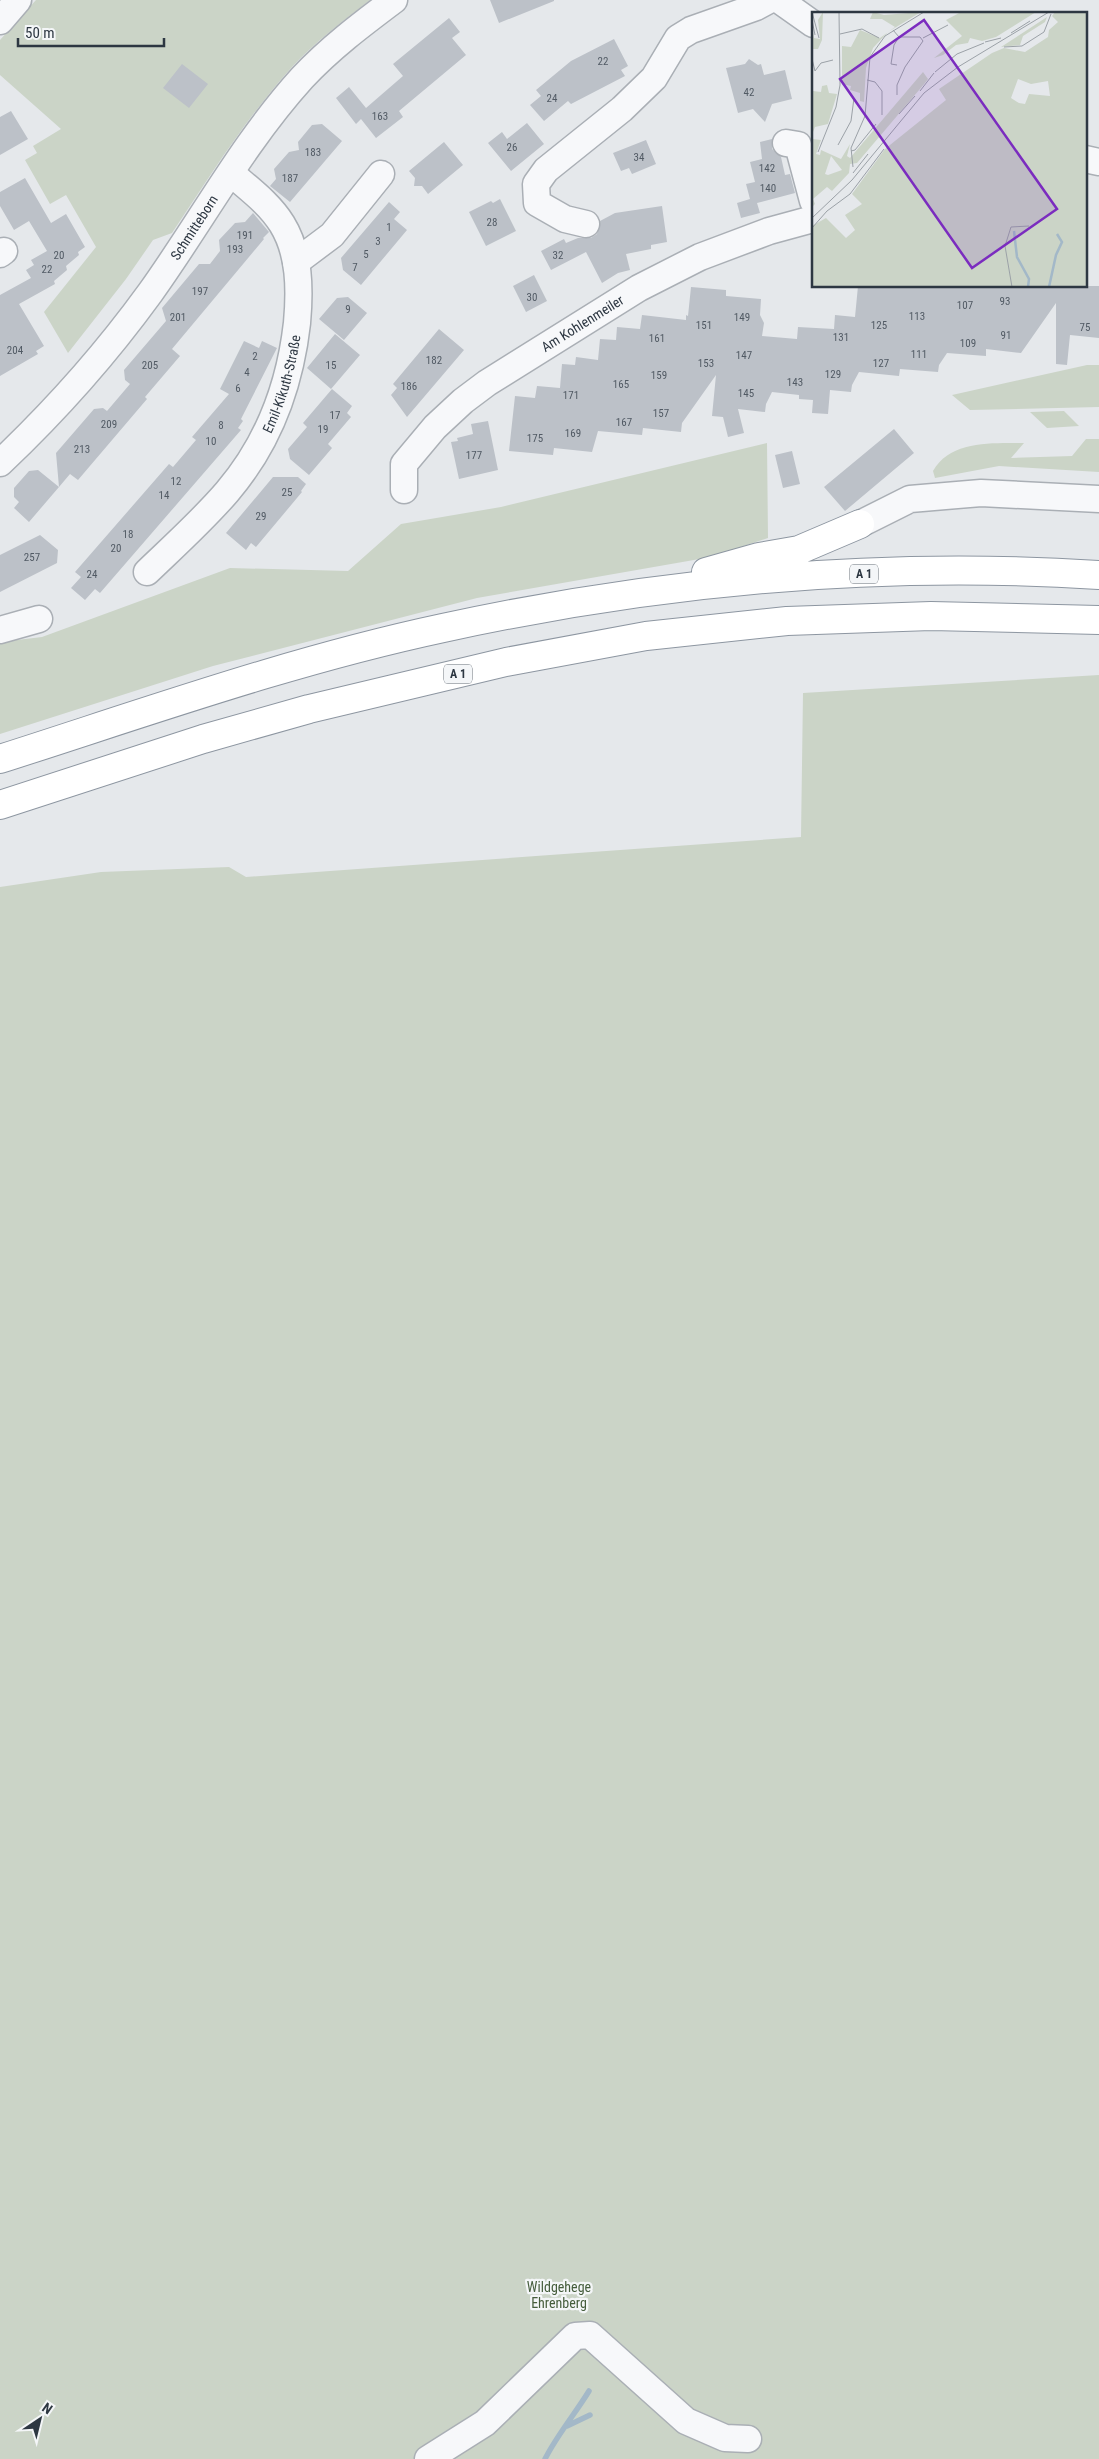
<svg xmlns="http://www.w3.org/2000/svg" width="1099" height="2459" font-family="'Roboto Condensed',sans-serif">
  <rect width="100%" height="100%" fill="#e5e8eb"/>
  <path fill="#cbd4c7" d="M36,0H370C343,21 315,42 292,67C246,118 210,176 172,233L153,240L126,279L68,353L44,312L96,247L66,195L50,204L25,160L37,153L33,146L61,129L0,75V40Z
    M1087,365H1099V407L970,410L952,395Z
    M1064,411L1079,426L1047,428L1030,412Z
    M1086,439H1099V472L999,466L935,478L933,471C950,440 994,443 1024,443L1011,458L1072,456Z
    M767,443L768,538L711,557L477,598L213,666L0,734V642L42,637L230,568L348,571L401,524L501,507Z
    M1099,675V2459H0V887L101,872L229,867L246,877L801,837L803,693Z"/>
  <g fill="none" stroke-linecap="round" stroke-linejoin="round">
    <path stroke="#a3b8c8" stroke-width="5.5" d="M567,2426L590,2415
      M545,2459C557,2435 575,2414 589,2391"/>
  </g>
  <path fill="#bcc1c8" d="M490,0H554V1L499,23Z
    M449,18L460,32L452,38L466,55L399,111L403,117L376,138L361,119L356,124L336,98L349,87L366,108L403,76L393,64Z
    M614,39L628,66L621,70L625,76L571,104L568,101L544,121L530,105L541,96L536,90L571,61Z
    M749,59L758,65L761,64L764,75L785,70L792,99L772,104L765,122L753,109L738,113L726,68L745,64Z
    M182,64L208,84L189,108L163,88Z
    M11,111L28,139L0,155V117Z
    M527,123L544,144L511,171L488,143L502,132L507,139Z
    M322,124L342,141L290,202L270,186L276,179L274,169L289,152L299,150L298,142L312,125Z
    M772,139V149L781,157L785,175L790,174L795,193L757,203L760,213L741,218L737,203L750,199L746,184L755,182L750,162L762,159L760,142Z
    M646,140L656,164L632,174L629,168L621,171L613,153Z
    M444,142L463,165L428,194L422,186H414L415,178L409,171Z
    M25,178L51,223L66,214L85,247L78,252L79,255L66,266L67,270L54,281L55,284L19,304L44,346L36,351L38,354L0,376V295L31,278L26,270L34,265L31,260L47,251L29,221L14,230L0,206V192Z
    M500,199L516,231L486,246L469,212L491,201L493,203Z
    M389,202L400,212L394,219L407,230L361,285L343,270L341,258Z
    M662,206L667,242L651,245V249L626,254L630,270L618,273L602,283L586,252L551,270L541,251L564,239L566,243L578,238H591L597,234L600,221L615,213Z
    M253,213L269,232L263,238L264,239L172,349L180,356L145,397L147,399L78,480L70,474L59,487L56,453L94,409L103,408L107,411L130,384L125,380L124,370L166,321L162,308L199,264H210L220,251L219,240L235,223L245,222Z
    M534,275L547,301L526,312L513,286Z
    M858,286H1099V338L1070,335L1067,365L1056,364V303L1021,353L986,349V356L947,353L939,365L938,372L900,369L899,376L859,372L852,385L851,392L830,390L828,414L812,413L813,400L799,399V395L772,392L766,404L765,412L738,409L744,433L728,437L723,417L712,416L716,375L682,423L681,432L643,428L642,435L598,431L592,452L554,448L553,455L509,451L515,396L535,398L537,386L560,388L562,364L575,365L576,357L598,360L600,339L616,340L617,327L640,329L642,315L686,320V315L688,316L691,287L726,290V296L761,299L760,315L764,323L762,336L797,339L798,327L834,329L835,315L855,317Z
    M348,297L367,313L344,340L319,319L337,298Z
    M439,329L464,350L407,417L391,395L397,388L393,384Z
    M335,334L360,355L331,389L307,368Z
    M244,341L259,348L262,341L277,348L241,419L243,421L238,428L241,430L100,593L95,589L85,600L71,588L81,577L75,572L169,464L173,467L196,440L192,437L229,394L220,389Z
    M332,389L352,406L347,413L351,417L328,444L332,448L309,475L290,459L288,449L307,427L303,423Z
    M488,421L498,470L459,479L451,442L458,441L457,438L473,434L471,424Z
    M894,429L914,453L845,511L824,487Z
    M792,451L800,484L783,488L775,455Z
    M38,470L59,487L29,522L14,508L19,502L14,497V488L29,471Z
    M273,477H298L306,484L301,491L302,492L256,547L251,543L246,550L226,533Z
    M40,535L58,550L57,563L0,592V555Z"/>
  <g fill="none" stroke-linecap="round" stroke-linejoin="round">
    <defs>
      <g id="minor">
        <path d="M779,0L813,24"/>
        <path d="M0,21L18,0"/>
        <path d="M786,143L798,145L813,201"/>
        <path d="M1085,159L1099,162"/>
        <path d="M586,224L565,219L537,203L536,184L546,170L622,109L654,78L678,38L691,30L756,7L769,0"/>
        <path d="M0,254L4,251"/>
        <path d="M296,262L332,235L381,174"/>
        <path id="s1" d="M0,463C55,411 105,355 150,293C201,222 243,143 302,78C330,48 362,24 394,0"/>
        <path id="s2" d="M404,490V464L435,427L463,401L487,383L639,288L700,257L769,231L813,219"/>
        <path d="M860,524L910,499L981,493L1099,499"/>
        <path id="s3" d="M147,572C174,546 203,520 227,492C269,443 290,385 297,323C300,290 300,253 282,224C269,203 249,189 231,173"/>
        <path d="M0,630L39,619"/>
        <path d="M428,2459L485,2423L575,2336L590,2335L686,2421L725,2438L748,2439"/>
      </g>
      <path id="highway" d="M706,572L759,557L799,550L860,524
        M0,759C147,712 293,660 443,628C658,581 880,561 1099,575
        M0,805L203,739L309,709L506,662L646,636L787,621L931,616L1099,620"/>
    </defs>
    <use href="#minor" stroke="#aaafb5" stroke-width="29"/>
    <use href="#highway" stroke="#8d96a1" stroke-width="30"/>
    <use href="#minor" stroke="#f7f8fa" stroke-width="26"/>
    <use href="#highway" stroke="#fff" stroke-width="28"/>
  </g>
  <g text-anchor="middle" stroke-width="4.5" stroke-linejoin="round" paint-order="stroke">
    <g font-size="11" fill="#515a64">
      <text x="603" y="65">22</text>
      <text x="749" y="96">42</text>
      <text x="552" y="102">24</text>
      <text x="380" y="120">163</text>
      <text x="512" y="151">26</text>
      <text x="313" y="156">183</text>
      <text x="639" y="161">34</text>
      <text x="767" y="172">142</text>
      <text x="290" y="182">187</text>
      <text x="768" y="192">140</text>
      <text x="492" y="226">28</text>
      <text x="389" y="231">1</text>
      <text x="245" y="239">191</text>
      <text x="378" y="245">3</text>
      <text x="235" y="253">193</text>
      <text x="366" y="258">5</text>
      <text x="59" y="259">20</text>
      <text x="558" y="259">32</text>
      <text x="355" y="271">7</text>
      <text x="47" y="273">22</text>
      <text x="200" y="295">197</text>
      <text x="532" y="301">30</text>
      <text x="1005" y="305">93</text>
      <text x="965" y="309">107</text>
      <text x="348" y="313">9</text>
      <text x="917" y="320">113</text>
      <text x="178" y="321">201</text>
      <text x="742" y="321">149</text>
      <text x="704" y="329">151</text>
      <text x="879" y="329">125</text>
      <text x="1085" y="331">75</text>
      <text x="1006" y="339">91</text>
      <text x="841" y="341">131</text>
      <text x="657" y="342">161</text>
      <text x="968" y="347">109</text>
      <text x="15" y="354">204</text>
      <text x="919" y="358">111</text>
      <text x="744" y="359">147</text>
      <text x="255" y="360">2</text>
      <text x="434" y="364">182</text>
      <text x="706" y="367">153</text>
      <text x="881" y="367">127</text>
      <text x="150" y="369">205</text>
      <text x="331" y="369">15</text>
      <text x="247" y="376">4</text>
      <text x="833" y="378">129</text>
      <text x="659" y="379">159</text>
      <text x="795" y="386">143</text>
      <text x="621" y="388">165</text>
      <text x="409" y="390">186</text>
      <text x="238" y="392">6</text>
      <text x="746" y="397">145</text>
      <text x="571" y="399">171</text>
      <text x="661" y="417">157</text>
      <text x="335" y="419">17</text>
      <text x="624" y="426">167</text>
      <text x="109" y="428">209</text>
      <text x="221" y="429">8</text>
      <text x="323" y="433">19</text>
      <text x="573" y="437">169</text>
      <text x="535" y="442">175</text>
      <text x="211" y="445">10</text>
      <text x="82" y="453">213</text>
      <text x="474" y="459">177</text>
      <text x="176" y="485">12</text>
      <text x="287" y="496">25</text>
      <text x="164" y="499">14</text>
      <text x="261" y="520">29</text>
      <text x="128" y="538">18</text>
      <text x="116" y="552">20</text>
      <text x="32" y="561">257</text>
      <text x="92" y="578">24</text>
    </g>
    <g fill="#f4f6f8" stroke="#697079" stroke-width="1">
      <rect x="850" y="564.5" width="28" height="19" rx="4"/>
      <rect x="444" y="664.5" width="28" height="19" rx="4"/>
    </g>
    <g font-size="12" font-weight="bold" fill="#2d3742">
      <text x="864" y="578">A 1</text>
      <text x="458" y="678">A 1</text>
    </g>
    <g font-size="14" fill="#2d3742" stroke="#f4f6f8">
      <text dy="5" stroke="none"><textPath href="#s1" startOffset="306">Schmitteborn</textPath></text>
      <text dy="5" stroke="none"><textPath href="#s2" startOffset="255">Am Kohlenmeiler</textPath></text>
      <text dy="5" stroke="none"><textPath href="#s3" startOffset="236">Emil-Kikuth-Straße</textPath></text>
    </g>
    <g font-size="14" fill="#455d3c" stroke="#f4f6f8">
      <text x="559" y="2292">Wildgehege<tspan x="559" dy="16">Ehrenberg</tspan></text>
    </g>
  </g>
  <g transform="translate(812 12)">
    <rect width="275" height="275" fill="#e5e8eb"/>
    <path d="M11,0L10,28L6,37H0V15L2,26L8,27L6,8ZM61,0L72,3L109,0L76,20L61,36L54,56L52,90L48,89V81L38,78L39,74L30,72V34L39,35L48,18L68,26L83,15L70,7H58ZM149,0H224L184,25L170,29L158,26L156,31L144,33L131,43L122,46L150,24L134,8ZM243,0H275V275H0V214L14,206L34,226L43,218L33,203L50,192L40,182L73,137L134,88L127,77L180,41L192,36L213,40L236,25L237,18L246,10L240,4ZM206,67L219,72L236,69L238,84L217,82L213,92L207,91L199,86ZM235,5L233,10L211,24L208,33L189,35ZM0,53L1,79L9,80L10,74L15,73L17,81L25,82L16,112L3,115L1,120ZM111,60L116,67L113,71L45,151L38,152L37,161L20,179L15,175L1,187L3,192L0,195V127L9,128L4,142L8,143L9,138L29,147L38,132L35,144L38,146ZM19,144L30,158L16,163L13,162Z" fill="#cbd4c7" fill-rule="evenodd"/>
    <path fill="none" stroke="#a3b8c8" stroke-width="2.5" d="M202,219L205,245L217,267L216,275M237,275L244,243L250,230L245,222"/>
    <path fill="none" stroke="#9ba1a7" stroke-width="1" d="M0,0L7,26M0,8L3,23M81,18L87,25L82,33L79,52L85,53M199,21L218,9M28,22L50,17L67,26M111,26L136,13M173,30L189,26M192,35L210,34L232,20L239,2M0,47L3,59L9,51L21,48M123,60L145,42L172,31M55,68L63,70L70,79V103M108,79L122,61M85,83V73L93,55L111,29L108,25H87M87,102L103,84M26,133L39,109L42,86M39,139L43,138L64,112M6,140L24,95L28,73L27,0M41,155L39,136L53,104L58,45L73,24L112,0M41,161L56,142M0,206L40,168L112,81L146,55L237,0M0,216L15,199L38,182L72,137M200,275L193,234L199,215L217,214"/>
    <path fill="#7b2cbf" fill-opacity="0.15" stroke="#7b2cbf" stroke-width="2.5" d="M112,8L245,197L160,256L28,67Z"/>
    <rect width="275" height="275" fill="none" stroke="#2d3742" stroke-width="2.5"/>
  </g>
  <g transform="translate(40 2419) rotate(35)" stroke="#f4f6f8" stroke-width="4" paint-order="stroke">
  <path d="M0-4L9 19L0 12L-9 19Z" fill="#2d3742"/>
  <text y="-8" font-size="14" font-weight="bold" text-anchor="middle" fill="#2d3742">N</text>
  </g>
  <path d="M18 38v8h146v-8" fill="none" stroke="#2d3742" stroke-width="2.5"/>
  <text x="25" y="38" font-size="15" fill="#2d3742" stroke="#f4f6f8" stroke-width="4" paint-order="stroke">50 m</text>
</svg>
